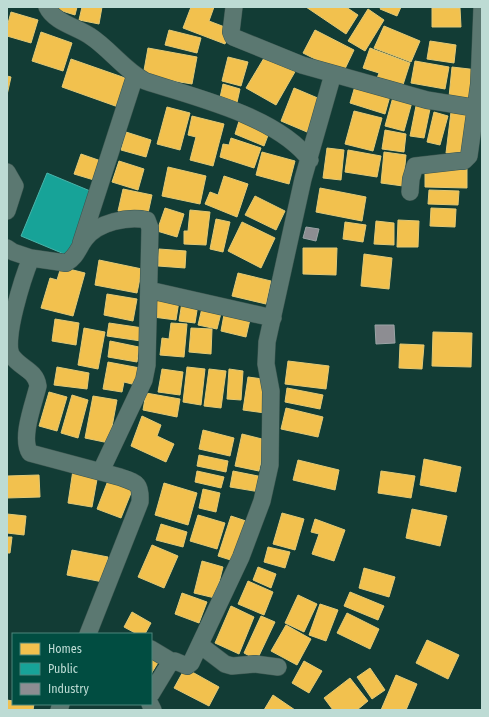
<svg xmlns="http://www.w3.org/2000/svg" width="489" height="717" font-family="'Fira Sans Condensed',sans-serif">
  <rect width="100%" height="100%" fill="#123c35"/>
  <path fill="#f2c14e" stroke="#e2c976" d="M49,7H77L75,15Z
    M82,7H102L99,24L79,20Z
    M191,7H214L209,21L230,29L225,44L183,28Z
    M306,7H346L358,15L346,34Z
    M381,7H401L397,16L380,9Z
    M432,8H460L461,27H432Z
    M368,9L384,20L365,51L348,41Z
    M11,12L38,20L31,43L7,36V27Z
    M384,26L420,41L411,62L374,48Z
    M169,30L201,38L197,53L165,45Z
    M315,30L354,50L343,73L303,53Z
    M41,32L72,43L63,71L32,61Z
    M430,41L456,45L454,63L427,59Z
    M148,48L197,57L192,84L143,76Z
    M370,48L410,63L401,91L376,81L379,73L363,68Z
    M267,53L296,70L276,105L246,88Z
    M228,57L248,62L241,86L222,81Z
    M71,59L131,80L121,108L62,87Z
    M415,61L449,67L445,89L411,83Z
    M452,67L478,70L474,99L449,97Z
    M7,76L11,77L7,95Z
    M223,84L240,89L236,107L219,102Z
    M355,86L390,96L385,114L350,103Z
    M294,88L320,99L307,132L281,121Z
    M393,97L412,102L404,131L385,126Z
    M416,106L430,109L424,138L410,136Z
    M167,107L190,113L180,150L157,144Z
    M354,111L382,118L373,151L345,144Z
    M434,112L448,116L440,145L427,142Z
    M451,112L470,114L465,155L446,153Z
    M192,116L224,124L213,166L190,160L196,137L188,135Z
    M240,118L270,130L264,146L235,134Z
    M385,130L406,134L404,152L382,149Z
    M126,132L151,140L146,157L121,150Z
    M231,138L261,148L254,168L220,157L223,144L229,145Z
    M327,148L344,150L341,180L323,178Z
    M348,150L381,156L377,177L345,172Z
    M262,152L295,161L289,184L256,175Z
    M384,152L406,155L403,186L381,183Z
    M81,154L101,161L94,180L74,174Z
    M119,161L144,169L138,190L112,182Z
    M425,166L467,167V188L425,187Z
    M168,167L206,176L200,204L162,196Z
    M224,176L248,184L237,217L205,204L210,192L218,195Z
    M320,188L366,197L362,221L316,212Z
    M123,189L152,195L147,218L118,211Z
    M429,190L459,191L458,205L428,204Z
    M255,196L285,211L276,230L245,215Z
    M165,208L184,214L177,237L157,231Z
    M431,208L456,209L455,227L430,226Z
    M190,210L210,212L206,245L184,244V231H188Z
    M216,219L230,222L223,252L210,249Z
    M398,220L419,221L418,247H397Z
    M376,221L394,223V245L374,244Z
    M242,222L275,238L261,268L228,251Z
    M345,222L366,225L363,242L343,239Z
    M303,248H337L336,275L303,274Z
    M159,249L186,251L185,268L158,266Z
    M364,254L392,258L389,289L361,286Z
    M99,260L142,269L137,293L95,285Z
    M61,267L85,273L73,316L41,308L50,278L57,280Z
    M238,273L271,281L266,304L232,296Z
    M107,294L137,299L133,321L104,315Z
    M156,297L179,301L176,320L153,317Z
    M182,302L198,304L195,323L179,321Z
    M203,304L222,309L217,329L198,325Z
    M225,309L251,315L246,337L221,331Z
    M55,319L79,323L76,345L52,341Z
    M109,323L143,328L141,341L107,336Z
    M171,323L187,324L184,357L160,355L162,338L169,339Z
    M84,328L105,332L98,369L78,365Z
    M191,328L212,329L211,354L189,352Z
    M433,332L472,333L471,367L432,366Z
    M110,341L139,347L137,362L108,357Z
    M400,344L424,345L422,369L399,368Z
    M288,361L329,366L326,389L285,384Z
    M108,362L140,368L136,385L124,382L122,392L103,389Z
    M57,367L89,373L87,389L54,385Z
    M187,367L205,369L201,405L183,402Z
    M162,369L183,372L180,395L158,392Z
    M209,369L226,371L221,408L204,406Z
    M229,369L243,371L241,400L227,399Z
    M248,377L270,380L265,413L243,410Z
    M287,388L323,395L320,409L285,402Z
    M49,392L67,397L57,431L39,426Z
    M146,393L180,399L177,417L143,410Z
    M72,395L88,400L78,438L61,433Z
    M93,396L117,400L109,443L85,438Z
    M286,408L323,417L318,437L281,429Z
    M142,416L161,425L157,436L174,444L166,462L131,446Z
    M203,430L234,438L230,456L199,449Z
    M242,434L266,440L259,471L235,466Z
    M199,455L228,461L226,472L197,466Z
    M424,459L461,467L456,492L420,485Z
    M298,460L339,470L335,490L293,480Z
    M73,470L98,474L92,507L68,503Z
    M197,471L224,477L221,488L195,482Z
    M233,471L263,477L260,492L230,487Z
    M381,471L415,476L411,498L378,493Z
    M39,475L40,497L7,498V476Z
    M109,478L133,488L121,518L97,509Z
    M164,483L197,493L188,525L155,515Z
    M203,489L220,493L216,512L199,508Z
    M412,509L447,516L440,546L406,538Z
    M282,513L304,519L295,550L273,544Z
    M7,514L26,516L24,535L7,533Z
    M198,515L225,523L217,549L190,541Z
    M231,516L249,522L237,562L218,556Z
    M315,519L345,530L334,561L312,554L319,534L311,532Z
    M161,524L187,532L183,547L156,540Z
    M7,537H12L10,553H7Z
    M152,545L178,556L164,588L138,577Z
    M268,547L290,552L285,568L264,562Z
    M72,550L108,557L103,582L67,575Z
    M202,561L223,567L215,598L194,593Z
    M258,567L276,574L271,588L253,580Z
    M364,568L395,577L389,597L359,588Z
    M248,581L273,592L264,615L238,604Z
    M350,592L384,606L378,620L344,606Z
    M182,593L207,602L199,623L175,614Z
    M298,595L317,604L304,632L285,623Z
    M320,604L338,610L326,641L309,635Z
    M231,606L254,617L239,654L215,643Z
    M132,612L151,623L145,634H137L124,627Z
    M347,613L379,629L370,649L337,633Z
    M261,616L275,622L257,660L244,653Z
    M286,625L311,639L297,665L271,651Z
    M427,640L459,655L448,679L416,663Z
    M151,657L159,661L151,674Z
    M304,661L322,671L309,693L292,683Z
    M185,668L219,687L209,706L174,688Z
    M370,668L385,690L372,699L357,677Z
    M396,675L417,684L406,710H381Z
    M350,678L368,701L357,710H333L324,698Z
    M273,695L295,710H264Z
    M7,700L13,701V704H34L33,710H7Z"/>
  <path fill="#17a398" stroke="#49b4aa" d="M47,173L95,193L69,256L21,236Z"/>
  <path fill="#8d8d92" stroke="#9ba4a6" d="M306,227L319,229L316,241L303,238Z
    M375,325H394L395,343L376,344Z"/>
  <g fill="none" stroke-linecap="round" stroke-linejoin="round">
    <defs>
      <path id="street" d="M47,7C54,22 77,27 90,36C110,49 124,70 145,81C196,98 277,116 310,160
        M234,7L231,32L233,37L302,65L427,100L476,108
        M7,172L15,186L7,211
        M410,192L411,179L415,166L459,161H464L469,156L479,84L482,7
        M81,243L135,76
        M7,248L13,252L31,258
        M149,290L273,318
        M88,634L140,502C141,483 137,483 120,477L30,453C20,438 34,403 38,386C36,370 20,368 12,356C2,341 24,275 31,258L66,263C77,257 78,248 85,239C98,222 128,216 147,220L150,228L147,365L144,380L101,471
        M200,645L225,664L232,666L255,664L278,667
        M151,649L171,661
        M151,694L171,661H175L187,666L191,663L241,557L262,501L270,465L271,391L266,364L267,342L303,179L333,74
        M150,704L153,710
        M59,710L61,704"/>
    </defs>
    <use href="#street" stroke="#3a554f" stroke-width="18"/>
    <use href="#street" stroke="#5b7871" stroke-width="17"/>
  </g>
  <rect width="489" height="717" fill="none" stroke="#bddbd4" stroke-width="16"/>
  <rect x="12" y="633" width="140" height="72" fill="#014d41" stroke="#4c867c"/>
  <rect x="20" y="643" width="20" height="12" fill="#f2c14e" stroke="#4c867c"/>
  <text x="48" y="653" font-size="12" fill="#bddbd4">Homes</text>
  <rect x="20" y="663" width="20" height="12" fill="#17a398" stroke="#4c867c"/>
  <text x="48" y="673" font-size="12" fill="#bddbd4">Public</text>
  <rect x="20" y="683" width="20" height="12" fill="#8d8d92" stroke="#4c867c"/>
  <text x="48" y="693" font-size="12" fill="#bddbd4">Industry</text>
</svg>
